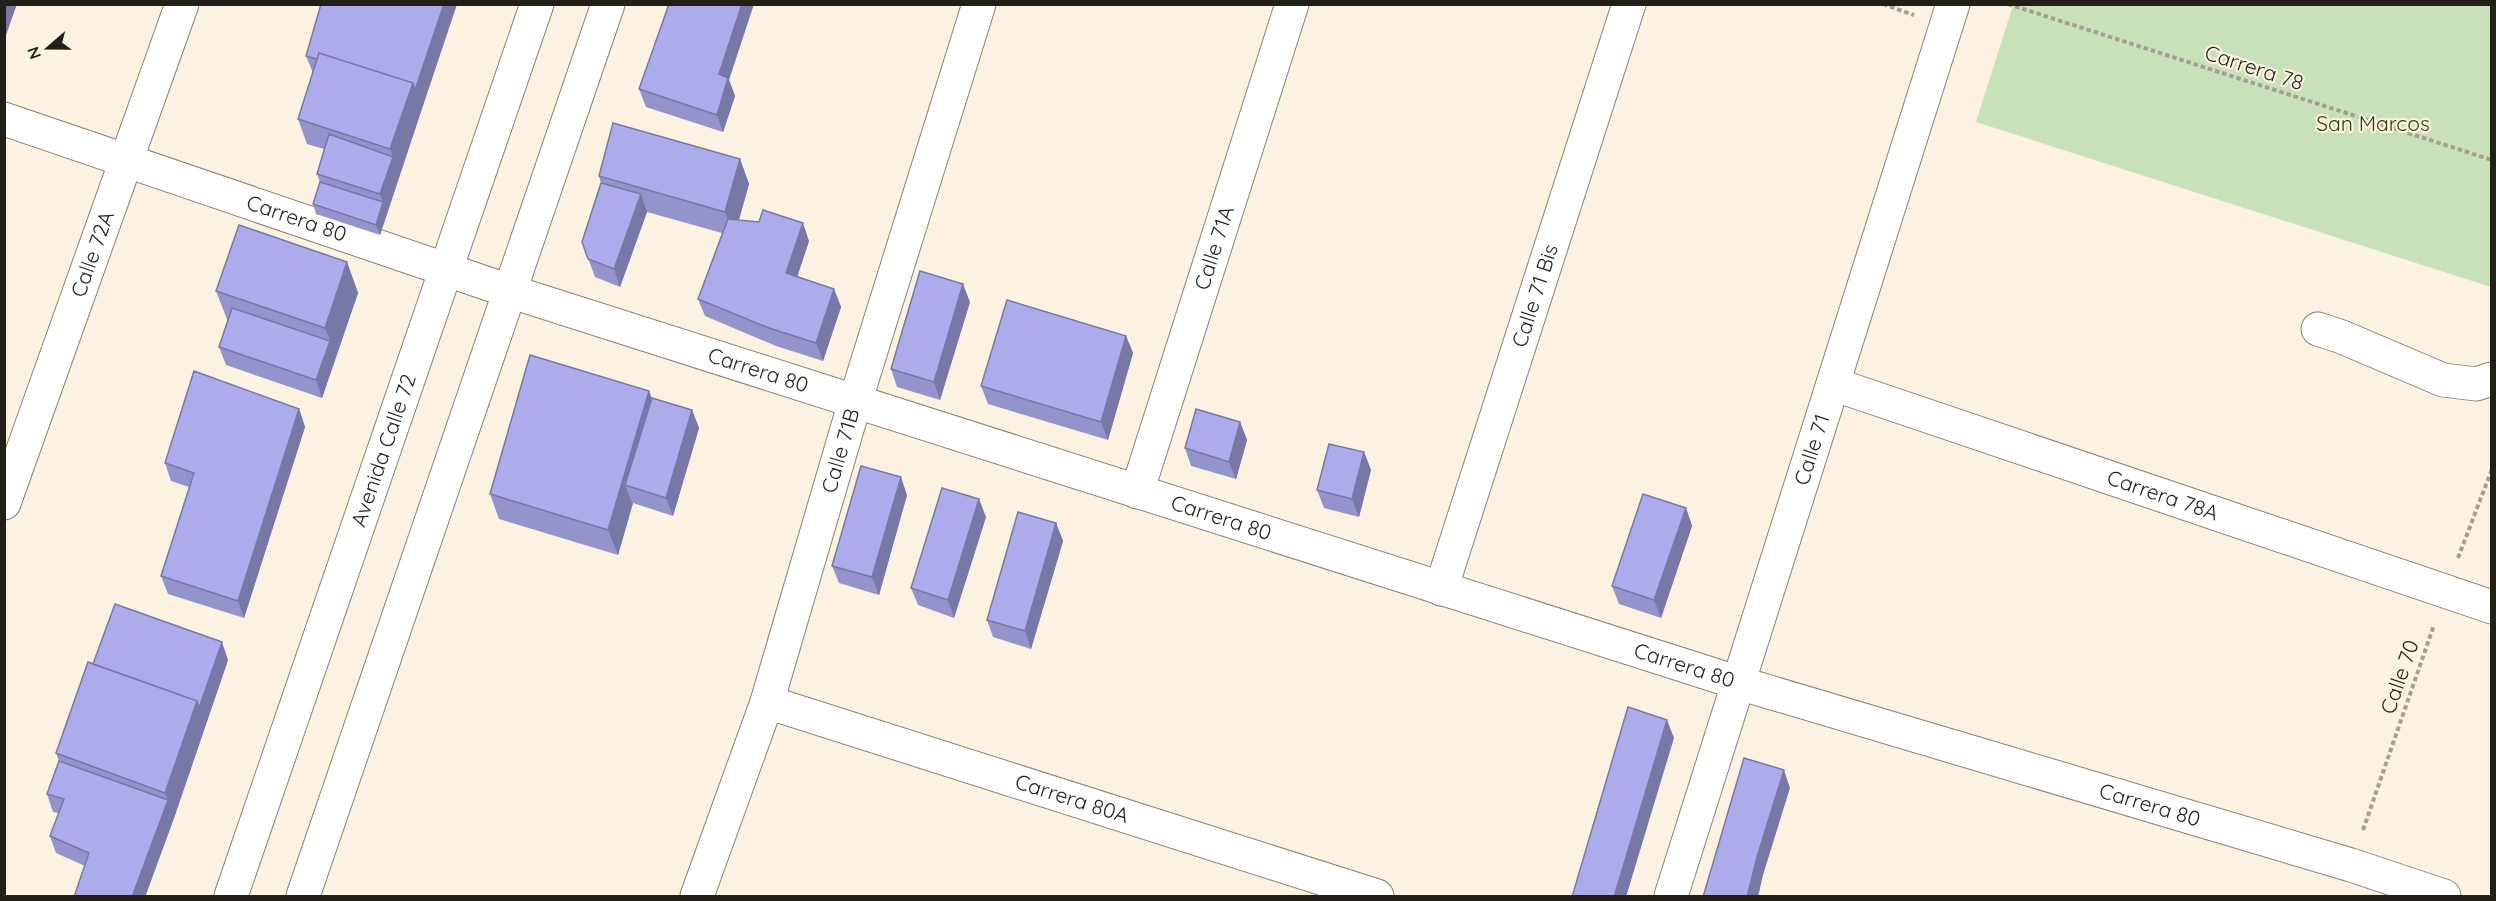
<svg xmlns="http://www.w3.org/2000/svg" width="2496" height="901" font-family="Quicksand,sans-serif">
  <rect width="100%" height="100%" fill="#fcf2e1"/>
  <path fill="#c8e1b8" d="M2013,5H2491V287L1976,122Z"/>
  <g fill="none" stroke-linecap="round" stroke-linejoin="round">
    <defs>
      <g id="minor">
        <path id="s1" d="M4,119L509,291L1739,683L2351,865L2444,896"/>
        <path d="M2318,329L2342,337L2443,380L2476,384L2492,379"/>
        <path id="s2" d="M1833,384L2492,607"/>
        <path id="s3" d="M1137,492L1292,4"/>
        <path id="s4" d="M4,503L182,4"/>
        <path id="s5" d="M1441,589L1629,4"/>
        <path id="s6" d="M767,702L1377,896"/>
        <path id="s7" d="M697,896L767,702L855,402L979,4"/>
        <path id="s8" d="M1671,896L1953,4"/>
      </g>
      <g id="major">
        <path id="s9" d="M231,896L537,4"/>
        <path d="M303,896L608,4"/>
      </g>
    </defs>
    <use href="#minor" stroke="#8b8273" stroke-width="35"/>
    <use href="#major" stroke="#8b8273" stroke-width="35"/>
    <path stroke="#a69e92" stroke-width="4" stroke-dasharray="4.5 3" stroke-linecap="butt" d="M1883,4L1914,15
      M2008,4L2492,160
      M2458,558L2492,469
      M2363,830L2434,625
      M4,896H6"/>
    <use href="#minor" stroke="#fff" stroke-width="33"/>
    <use href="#major" stroke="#fff" stroke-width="33"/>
  </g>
  <path fill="#9494cc" d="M457,4L380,235L316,214L313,204L320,182L317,174L324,149L307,144L298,119L313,73L306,56Z
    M729,80L735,96L723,132L646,107L639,89Z
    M740,159L749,184L739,220L809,241L797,276L834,289L841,307L823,361L776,346L705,316L698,299L722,233L647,212L620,287L595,277L582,242L601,183L599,176Z
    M347,262L358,293L322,398L226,365L219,347L228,322L216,291Z
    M970,302L940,400L897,387L891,369Z
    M1126,336L1133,353L1108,440L988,404L981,386Z
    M652,398L692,410L699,428L673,516L633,503L618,555L499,519L490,494Z
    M299,409L305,427L244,618L168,594L161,576L189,487L171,481L165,463Z
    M1240,422L1247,440L1236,479L1191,466L1185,448Z
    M1364,452L1371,470L1359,517L1324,508L1317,490Z
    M907,495L879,595L839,583L832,566Z
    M1686,508L1692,526L1661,618L1619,604L1612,586Z
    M986,517L954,618L918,605L911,588Z
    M1056,523L1063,541L1031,649L993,637L987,620Z
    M228,660L174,818L145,897H74L85,866L56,853L50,836L58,813L53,812L47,794L59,761L56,753L93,664Z"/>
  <path fill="#7878a6" d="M4,4H17L4,41Z
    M444,4H457L422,108L415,90Z
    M742,4H754L729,80L735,96L723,132L717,115L719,74Z
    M413,83L422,108L380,235L376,225L383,202L380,194L393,157L390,149Z
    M740,159L749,184L734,237L725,212Z
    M641,194L647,212L620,287L614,269Z
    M803,223L809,241L793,290L786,273Z
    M347,262L358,293L322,398L316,380L330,341L325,328Z
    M963,284L970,302L940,400L934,382Z
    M834,289L841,307L823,361L816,343Z
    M1126,336L1133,353L1108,440L1101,422Z
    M649,391L659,416L625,485L632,503H633L618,555L608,530Z
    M299,409L305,427L244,618L238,601Z
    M692,410L699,428L673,516L666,498Z
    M1240,422L1247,440L1236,479L1229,462Z
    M1364,452L1371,470L1359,517L1352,499Z
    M901,477L907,495L879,595L872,577Z
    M979,499L986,517L954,618L948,600Z
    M1686,508L1692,526L1661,618L1654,600Z
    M1056,523L1063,541L1031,649L1025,631Z
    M222,642L228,660L174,818L145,897H132L168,800L165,793L197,701Z
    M1667,720L1674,738L1626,897H1614Z
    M1784,770L1790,788L1763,875L1758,897H1747L1757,857Z"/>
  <path fill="#acaced" stroke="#7878a6" stroke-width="1.5" d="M321,4H444L415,90L413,83L319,53L317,59L306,56Z
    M669,4H742L719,74L728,78L717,115L639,89Z
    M319,53L413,83L390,149L298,119Z
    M613,123L740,159L725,212L599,176Z
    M329,134L393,157L380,194L317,174Z
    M320,182L383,202L376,225L313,204Z
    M601,183L641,194L614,269L588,259L582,242Z
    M763,210L803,223L786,273L834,289L816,343L769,328L698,299L728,219L759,222Z
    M239,225L347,262L325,328L216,291Z
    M920,271L963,284L934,382L891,369Z
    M1007,300L1126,336L1101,422L981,386Z
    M232,308L330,341L316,380L219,347Z
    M530,355L649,391L608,530L490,494Z
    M194,371L299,409L238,601L161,576L194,473L165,463Z
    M652,398L692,410L666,498L625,485Z
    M1196,409L1240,422L1229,462L1185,448Z
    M1329,444L1364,452L1352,499L1317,490Z
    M861,466L901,477L872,577L832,566Z
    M942,488L979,499L948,600L911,588Z
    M1643,494L1686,508L1654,600L1612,586Z
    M1018,512L1056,523L1025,631L987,620Z
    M115,604L222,642L199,708L197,701L93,664Z
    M88,662L197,701L165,793L56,753Z
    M1628,707L1667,720L1614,897H1572Z
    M1744,758L1784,770L1757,857L1747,897H1703Z
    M59,761L168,800L132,897H74L89,853L50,836L64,799L47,794Z"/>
  <g text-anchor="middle" stroke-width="4.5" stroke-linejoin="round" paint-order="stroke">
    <g font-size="21" fill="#221f19" stroke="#fcf2e1">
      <text transform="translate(2254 68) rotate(18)" y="7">Carrera 78</text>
      <text dy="7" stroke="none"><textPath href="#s1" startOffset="309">Carrera 80</textPath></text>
      <text dy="7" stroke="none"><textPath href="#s3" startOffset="256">Calle 71A</textPath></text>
      <text dy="7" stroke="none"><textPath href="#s4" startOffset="264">Calle 72A</textPath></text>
      <text dy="7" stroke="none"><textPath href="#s5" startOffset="308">Calle 71 Bis</textPath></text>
      <text dy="7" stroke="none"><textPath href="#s1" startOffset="795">Carrera 80</textPath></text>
      <text dy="7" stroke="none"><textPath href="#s9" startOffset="471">Avenida Calle 72</textPath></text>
      <text dy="7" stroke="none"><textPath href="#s7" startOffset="468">Calle 71B</textPath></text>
      <text dy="7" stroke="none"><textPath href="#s8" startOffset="468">Calle 71</textPath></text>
      <text dy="7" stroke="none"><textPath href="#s2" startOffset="348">Carrera 78A</textPath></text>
      <text dy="7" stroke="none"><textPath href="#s1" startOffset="1281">Carrera 80</textPath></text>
      <text dy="7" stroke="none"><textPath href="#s1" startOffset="1767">Carrera 80</textPath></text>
      <text transform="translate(2400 677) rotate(-71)" y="7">Calle 70</text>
      <text dy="7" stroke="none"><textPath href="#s6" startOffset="320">Carrera 80A</textPath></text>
      <text dy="7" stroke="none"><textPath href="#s1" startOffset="2253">Carrera 80</textPath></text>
    </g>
    <g font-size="21" fill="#254400" stroke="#fcf2e1">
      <text x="2373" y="131">San Marcos</text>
    </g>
  </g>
  <rect width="2496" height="901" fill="none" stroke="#221f19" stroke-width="12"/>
  <g transform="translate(48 48) rotate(250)" stroke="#fcf2e1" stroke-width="4.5" paint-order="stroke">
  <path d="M0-4.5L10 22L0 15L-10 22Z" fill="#221f19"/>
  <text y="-9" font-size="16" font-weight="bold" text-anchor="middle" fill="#221f19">N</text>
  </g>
</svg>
